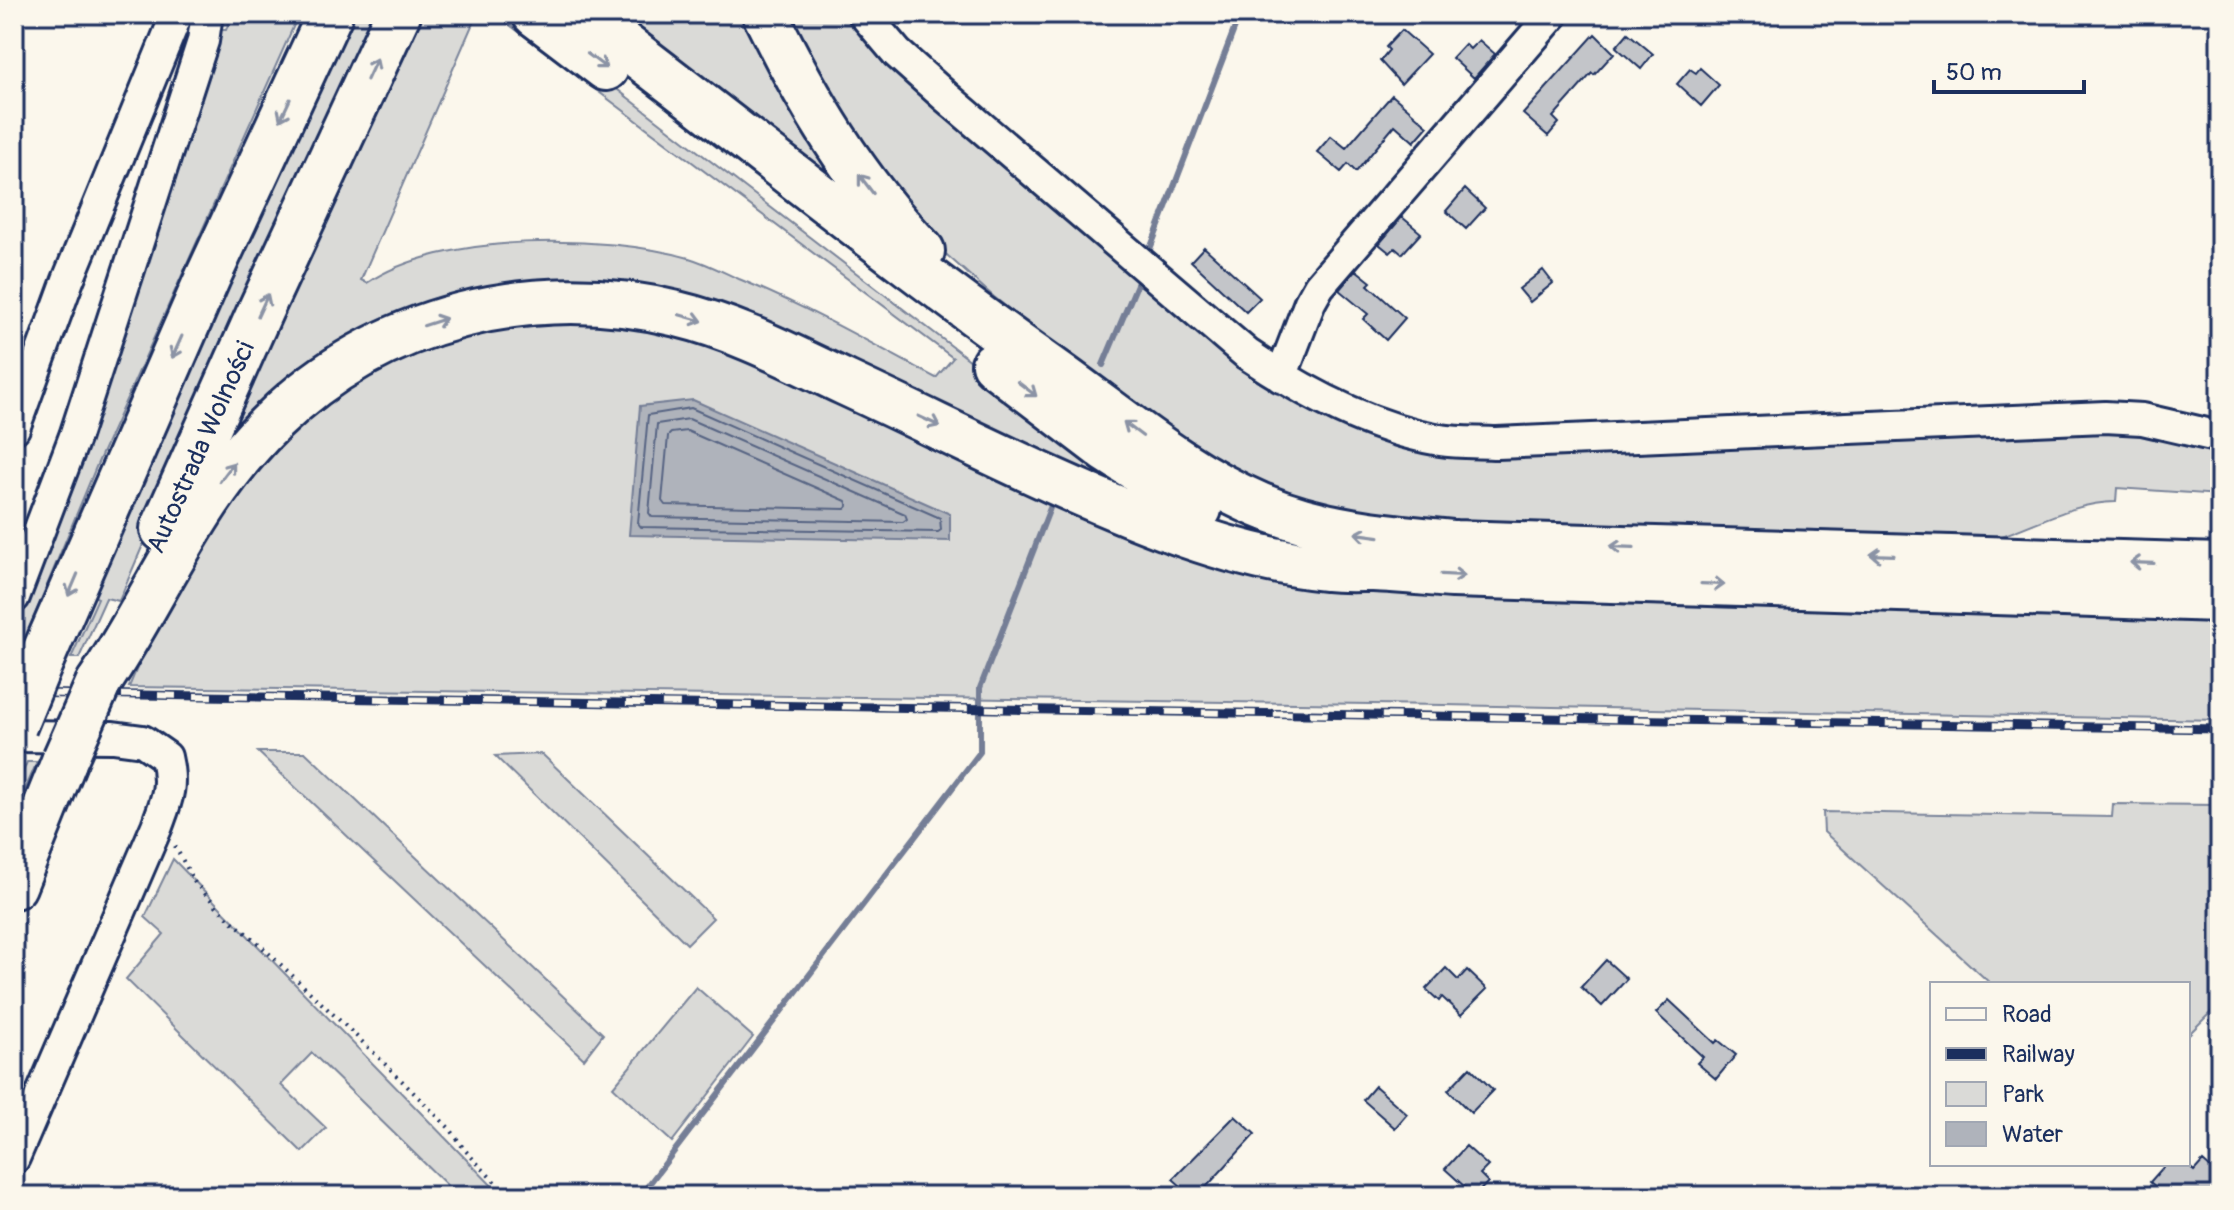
<svg xmlns="http://www.w3.org/2000/svg" width="2234" height="1210" font-family="Pangolin,sans-serif">
  <rect width="100%" height="100%" fill="#fbf7ec"/>
  <filter id="ink" filterUnits="userSpaceOnUse"><feTurbulence type="fractalNoise" baseFrequency=".0125" numOctaves="2"/><feDisplacementMap in="SourceGraphic" scale="16" xChannelSelector="R" yChannelSelector="G"/><feConvolveMatrix kernelMatrix="1 2 1 2 8 2 1 2 1" color-interpolation-filters="sRGB"/></filter>
  <g filter="url(#ink)">
    <path fill="#dadad7" stroke="#7a849a" stroke-width="2" d="M224,14H299L96,467L17,658H14V621L82,443L216,30H226L231,18Z
      M345,14H377L218,369L119,601L106,598L79,658H71L98,598L85,592Z
      M424,14H477L361,280L367,283C442,232 603,234 689,258C706,263 723,272 739,279C808,307 871,343 936,378L953,358L495,14H519L1053,424L1230,535L723,314L475,298L212,470Z
      M595,14H756L904,245Z
      M779,14H860L1256,368L1394,436L2089,422L2220,442V495L2117,488L2116,502C2075,502 2037,524 1999,537L1441,526L1283,500L1181,446L994,297L930,240L890,195Z
      M512,314L666,323L1145,531L2220,615V720L1444,705L129,687L169,592L235,481L385,355Z
      M258,752H305L603,1034L584,1059Z
      M542,754L713,918L687,944L495,756Z
      M27,762H37L14,815V792Z
      M2113,804L2220,805V1003L2188,1035V984H1991L1824,832L1823,812L2112,817Z
      M173,859L502,1196H458L312,1053L281,1085L326,1128L302,1152L126,979L164,934L145,917Z
      M696,987L753,1037L672,1142L613,1087Z
      M199,1184L211,1196H124L121,1194Z"/>
    <path fill="#afb3bb" stroke="#747e96" stroke-width="2" d="M693,400L950,514V541L629,535L640,406Z"/>
    <g fill="none" stroke-linecap="round" stroke-linejoin="round">
      <path stroke="#566483" stroke-width="2" d="M691,408L940,518L941,530L938,532L641,527L638,523L648,415Z
        M689,419L905,514L907,519L903,522L652,517L649,513L657,424Z
        M687,431L846,501L848,506L845,509L665,505L662,501L668,436L671,433Z"/>
      <path stroke="#747e96" stroke-width="6" d="M1147,257L1240,14
        M1103,365L1141,275
        M640,1196L980,752V688L1050,508"/>
    </g>
    <path fill="#c3c5c9" stroke="#1b2f5e" stroke-width="2" d="M1402,30L1429,54L1401,84L1380,61L1389,50L1386,47Z
      M1628,33L1653,54L1641,69L1616,47Z
      M1595,34L1614,53L1594,75L1592,73L1553,117L1559,123L1548,136L1523,114Z
      M1479,40L1495,54L1474,78L1452,58L1465,44L1470,49Z
      M1700,68L1719,85L1701,106L1677,84L1690,69L1696,73Z
      M1392,95L1428,126L1414,142L1395,125L1356,172L1348,164L1341,172L1317,152L1331,136L1346,148Z
      M1465,189L1485,208L1466,229L1446,211Z
      M1402,217L1421,233L1402,254L1395,248L1390,253L1379,244Z
      M1204,247L1260,298L1246,312L1191,261Z
      M1356,270L1371,282L1368,285L1405,318L1386,340L1363,319L1368,314L1339,290Z
      M1543,270L1553,283L1530,302L1519,289Z
      M1606,960L1627,979L1602,1006L1581,987Z
      M1446,968L1458,980L1467,970L1487,989L1461,1015L1442,997L1439,1001L1426,989Z
      M1669,1000L1715,1043L1718,1040L1736,1055L1716,1079L1697,1063L1703,1057L1656,1013Z
      M1470,1067L1493,1090L1471,1113L1448,1090Z
      M1375,1086L1407,1114L1395,1128L1363,1100Z
      M1235,1116L1255,1134L1198,1196H1192L1173,1179Z
      M1466,1146L1488,1166L1480,1174L1488,1182L1475,1196L1445,1169Z
      M2203,1161L2220,1176V1187L2212,1196H2166L2150,1182L2166,1164H2186L2194,1171Z"/>
    <g fill="none" stroke-linecap="round" stroke-linejoin="round">
      <defs>
        <path id="minor" d="M864,14L897,53L945,96L1247,354C1305,393 1370,428 1440,440C1458,443 1478,442 1497,443L2105,417L2142,419L2220,437
          M1281,377L1310,302L1319,286L1553,14
          M14,428L68,280L177,14
          M14,597L75,436L203,41L207,14
          M14,736L113,737L143,741L166,757C173,787 167,799 157,826L14,1158"/>
        <path id="highway" d="M535,14L606,68
          M583,14C741,133 895,259 1057,373C1123,420 1184,473 1259,505C1322,532 1388,537 1455,543L2220,566
          M765,14C807,100 855,181 922,251
          M994,364L1107,450L1199,509
          M163,529L261,309L398,14
          M42,658L208,277L330,14
          M98,684C157,596 196,495 273,421C379,317 534,279 677,314C736,328 791,357 846,383C954,433 1061,489 1172,530C1221,548 1274,563 1326,568C1341,570 1358,569 1373,569C1400,570 1426,573 1453,575L2220,599
          M14,886L65,759"/>
      </defs>
      <use href="#minor" stroke="#1b2f5e" stroke-width="36"/>
      <use href="#highway" stroke="#1b2f5e" stroke-width="50"/>
      <path stroke="#1b2f5e" stroke-width="4" stroke-dasharray="2 6" stroke-linecap="butt" d="M175,846L195,883L226,916L258,943L374,1053L451,1130L464,1149L508,1196"/>
      <use href="#minor" stroke="#fbf7ec" stroke-width="30"/>
      <use href="#highway" stroke="#fbf7ec" stroke-width="44"/>
      <defs>
        <path id="rail" d="M14,693L2220,729"/>
      </defs>
      <use href="#rail" stroke="#1b2f5e" stroke-width="9"/>
      <use href="#rail" stroke="#fbf7ec" stroke-width="6" stroke-dasharray="18" stroke-linecap="butt"/>
      <defs>
        <path id="highway-bridge" d="M14,726L42,658
          M65,759L98,684"/>
      </defs>
      <use href="#highway-bridge" stroke="#1b2f5e" stroke-width="50" stroke-linecap="butt"/>
      <use href="#highway-bridge" stroke="#fbf7ec" stroke-width="44"/>
    </g>
    <defs><path id="oneway-shaft" d="M-6 0H5M1.5-3L5.5 0L1.5 3" fill="none" stroke-width="1.6" stroke-linecap="round" stroke-linejoin="round" transform="scale(2)"/></defs>
    <g stroke="#8b93a5">
      <use href="#oneway-shaft" transform="translate(597 61) rotate(37)"/>
      <use href="#oneway-shaft" transform="translate(372 69) rotate(-65)"/>
      <use href="#oneway-shaft" transform="translate(285 110) rotate(115)"/>
      <use href="#oneway-shaft" transform="translate(866 184) rotate(-127)"/>
      <use href="#oneway-shaft" transform="translate(263 305) rotate(-65)"/>
      <use href="#oneway-shaft" transform="translate(691 318) rotate(16)"/>
      <use href="#oneway-shaft" transform="translate(435 322) rotate(-18)"/>
      <use href="#oneway-shaft" transform="translate(177 347) rotate(114)"/>
      <use href="#oneway-shaft" transform="translate(1027 389) rotate(37)"/>
      <use href="#oneway-shaft" transform="translate(929 421) rotate(25)"/>
      <use href="#oneway-shaft" transform="translate(1133 429) rotate(-143)"/>
      <use href="#oneway-shaft" transform="translate(227 472) rotate(-53)"/>
      <use href="#oneway-shaft" transform="translate(1367 535) rotate(-172)"/>
      <use href="#oneway-shaft" transform="translate(1622 547) rotate(-178)"/>
      <use href="#oneway-shaft" transform="translate(1882 555) rotate(-178)"/>
      <use href="#oneway-shaft" transform="translate(2142 563) rotate(-178)"/>
      <use href="#oneway-shaft" transform="translate(1453 575) rotate(3)"/>
      <use href="#oneway-shaft" transform="translate(1713 584) rotate(2)"/>
      <use href="#oneway-shaft" transform="translate(73 585) rotate(113)"/>
    </g>
  </g>
  <g text-anchor="middle" stroke-width="7" stroke-linejoin="round" paint-order="stroke">
    <g font-size="26" fill="#1b2f5e" stroke="#fbf7ec">
      <text transform="translate(200 447) rotate(-66)" y="9">Autostrada Wolności</text>
    </g>
  </g>
  <rect width="2234" height="1210" fill="none" stroke="#fbf7ec" stroke-width="48"/>
  <rect x="24" y="24" width="2186" height="1162" fill="none" stroke="#1b2f5e" stroke-width="3" filter="url(#ink)"/>
  <rect x="1930" y="982" width="260" height="184" fill="#fbf7ec" stroke="#a1a7b3" stroke-width="2"/>
  <rect x="1946" y="1008" width="40" height="12" fill="#fbf7ec" stroke="#a1a7b3" stroke-width="2"/>
  <text x="2002" y="1022" font-size="24" fill="#1b2f5e">Road</text>
  <rect x="1946" y="1048" width="40" height="12" fill="#1b2f5e" stroke="#a1a7b3" stroke-width="2"/>
  <text x="2002" y="1062" font-size="24" fill="#1b2f5e">Railway</text>
  <rect x="1946" y="1082" width="40" height="24" fill="#dadad7" stroke="#a1a7b3" stroke-width="2"/>
  <text x="2002" y="1102" font-size="24" fill="#1b2f5e">Park</text>
  <rect x="1946" y="1122" width="40" height="24" fill="#afb3bb" stroke="#a1a7b3" stroke-width="2"/>
  <text x="2002" y="1142" font-size="24" fill="#1b2f5e">Water</text>
  <path d="M1934 80v12h150v-12" fill="none" stroke="#1b2f5e" stroke-width="4"/>
  <text x="1946" y="80" font-size="24" fill="#1b2f5e" stroke="#fbf7ec" stroke-width="6" paint-order="stroke">50 m</text>
</svg>
